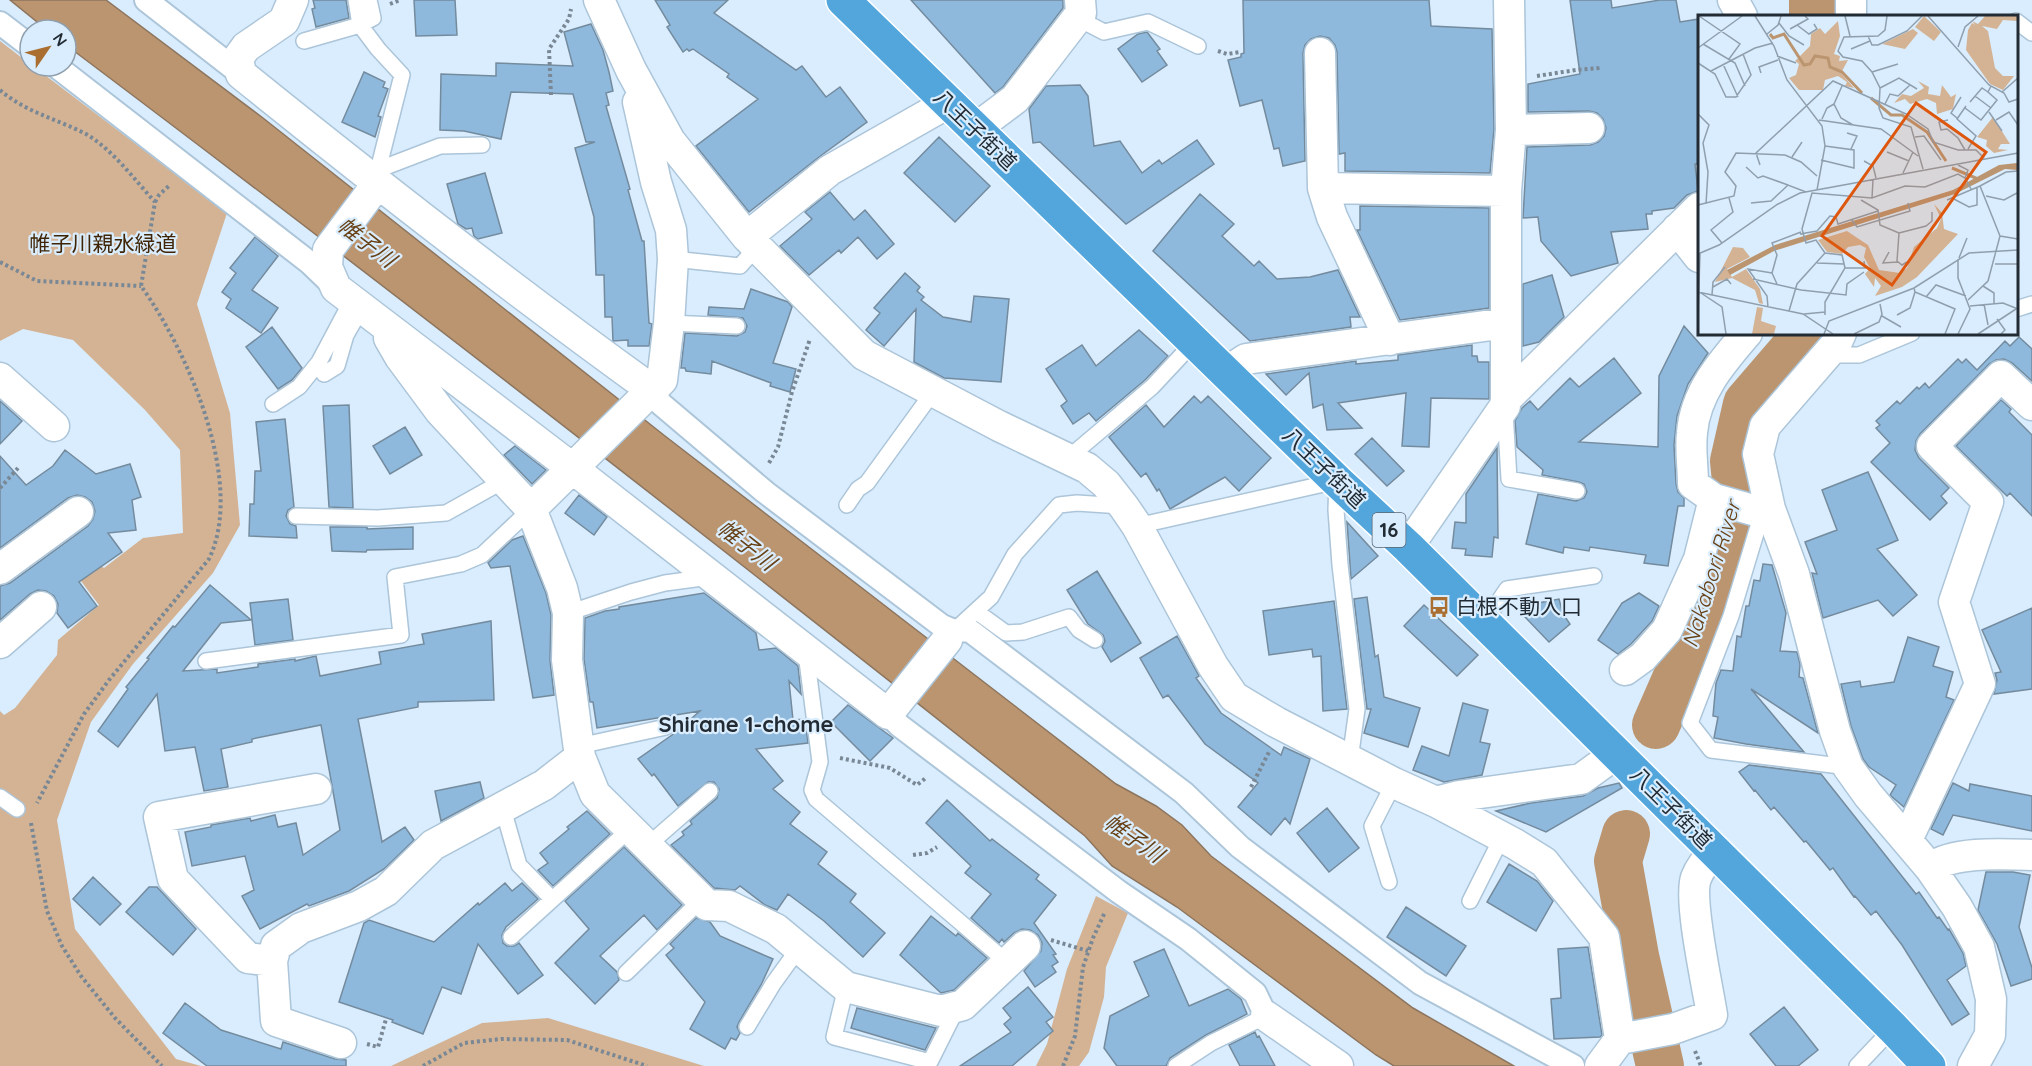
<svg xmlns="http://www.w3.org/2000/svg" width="2032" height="1066" font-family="Quicksand,'Noto Sans JP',sans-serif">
  <rect width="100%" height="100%" fill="#d9edfe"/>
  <path fill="#d4b395" d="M0,41L30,64V66H33L227,213L197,304L230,413L240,525L213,573L133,664L91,722L57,820L75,929L176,1059L201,1066H0V711L4,715L15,708L57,655L58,640L99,605L78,577L97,563L104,568L143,538L183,533L180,450L145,410L73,340L23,329L0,341Z
    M1096,896L1128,913L1106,967L1104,997L1089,1052L1079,1066H1036L1047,1044L1067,969Z
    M548,1018L704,1066H391L482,1023Z"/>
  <path fill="#bb9570" stroke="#8d755e" stroke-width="1.5" d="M10,0H106L263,118L665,436L1116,784L1156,806L1182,825L1211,856L1413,1008L1514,1066H1394L1376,1055L1177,907L1112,866L1085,836C748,568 409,303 66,45V30H47Z"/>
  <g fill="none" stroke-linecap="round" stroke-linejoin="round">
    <path stroke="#bb9570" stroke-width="48" d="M1813,0V16
      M1656,725L1695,636L1720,555L1737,492L1734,461L1747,404L1808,333
      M1626,834L1618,861L1635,956L1660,1066"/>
  </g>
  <path fill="#8eb9dc" stroke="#748b9e" stroke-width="1.5" d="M313,0H346L349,18L316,27L312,9L315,8Z
    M414,0H455L457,35L416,36Z
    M655,0H728L714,13L796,70L802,66L826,97L840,87L867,122L819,157L749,212L696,146L758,99L727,77L729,74L693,49L689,51L687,49L683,52L667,27L670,25Z
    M911,0H1063V8L1003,87L995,93Z
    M1243,0H1429L1431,26L1492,29L1494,129L1490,173L1345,171V153L1339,154L1337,52L1335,45L1329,38L1320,36L1311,39L1305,45L1303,53L1305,161L1283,166L1279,148L1274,149L1262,100L1240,106L1228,60L1241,57V54L1244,53Z
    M1570,0H1611L1612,8L1660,0H1676L1680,22L1699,19V164H1695L1698,191L1687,195L1674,208L1652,211V214H1646L1648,229L1611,232L1618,263L1571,276L1541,241L1538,217L1523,218L1527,147L1590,145L1598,142L1604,136L1606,128L1603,119L1597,113L1589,111L1528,112V84L1580,74Z
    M591,24L603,50L609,72L613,91L606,93L609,105L606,106L630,189L628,190L642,241H644L649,323L652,324L649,346H628V340L613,341L612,317H605L604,275H596L594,217L575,148L595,142H586L573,94L511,92L501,139L464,131L440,130L441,74L496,76V63L573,66L564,32Z
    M1147,32L1160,49L1157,51L1167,65L1142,82L1118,49L1138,34Z
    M364,72L385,82L383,87L388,89L378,116L381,117L375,137L342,122Z
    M1080,85L1088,96L1094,146L1120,141L1142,173L1159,160L1162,164L1197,140L1214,164L1126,224L1040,142L1033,143L1029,109L1046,86Z
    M939,137L990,186L955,222L904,173Z
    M485,173L502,233L478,239L474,236L472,228L466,229L458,224L447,184Z
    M830,192L854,220L865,210L894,244L877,259L858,237L841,253L839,250L809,275L780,246L812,219L805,212Z
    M1200,194L1234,224L1222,236L1254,266L1259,261L1277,279L1310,277L1338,270L1360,317H1350L1351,327L1250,341L1153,251Z
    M1360,206L1489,208V308L1400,320L1357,230H1360Z
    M255,237L278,256L252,290L278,308L261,333L226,308L231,299L222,292L236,273L230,268Z
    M905,273L920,287L917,291L924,297L921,300L943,317L971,322L974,296L1009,299L1001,382L944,378L914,362L916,309L884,346L866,330L880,313L874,308Z
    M1552,275L1564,317L1539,342L1523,346V284Z
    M751,289L788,302L792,307L773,363L796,369L790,392L770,386L771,383L712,361L711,374L686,371L685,368H681L685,333L737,336L745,332L747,326L743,318L708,315L709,307L744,309Z
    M1684,326L1708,353L1688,384L1677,416L1674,445L1676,484L1678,492L1684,498V506H1678L1668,566L1644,563L1646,555L1590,547L1589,551L1564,547L1563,553L1526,544L1538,494L1576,501L1584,498L1587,492L1584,484L1579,482L1542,475L1543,470L1517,447L1515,421L1522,408L1530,401L1538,410L1570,378L1579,387L1614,358L1641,393L1579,442L1658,447L1659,376Z
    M272,327L302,368L292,380L278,389L246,347Z
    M1139,330L1168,356L1145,380L1096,421L1089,413L1073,424L1061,406L1067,401L1046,369L1082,345L1096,366Z
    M2019,337L2032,349V381L2012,363L2004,359L1996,360L1989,364L1920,434L1916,441L1915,450L1919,458L1949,488L1941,496L1947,503L1930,520L1871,462L1890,443L1876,428L1880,425L1876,421L1897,401L1900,404L1917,387L1919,389L1925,383L1929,388L1958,359L1962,363L1966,359L1977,370L2005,341L2010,346Z
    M1472,345V356H1477L1478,362H1489V399L1431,398L1429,447L1402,446L1406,393L1338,403L1362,428L1327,430L1323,404L1313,408L1309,373L1286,395L1266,374L1356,361V364L1398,360V355Z
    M1194,396L1201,403L1208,396L1271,458L1239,491L1225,477L1170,509L1159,489L1157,491L1146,473L1141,477L1109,437L1146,405L1164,427Z
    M2001,400L2011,409L2009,412L2032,435V516L2010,493L2007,496L1956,446Z
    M0,401L22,421L0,444Z
    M349,405L353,508L329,507L323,406Z
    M285,419L294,507L288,510L286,516L290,524L296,526L297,538L249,536L250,504H254L255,471H261L256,422Z
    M405,427L422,455L390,474L373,446Z
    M1372,438L1404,471L1387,486L1355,454Z
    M515,446L546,470L532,484L504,455Z
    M1497,448L1498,538L1494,537L1492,557L1465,555L1466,549L1452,548L1455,522L1466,523V494Z
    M65,450L96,474L130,464L141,497L132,500L136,530L108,533L122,552L79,582L97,606L68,628L57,613L58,604L54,596L46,591L38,590L30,594L0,620V586L10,583L88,526L93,519L95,511L92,502L85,497L77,495L68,498L0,548V456L26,485L53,466Z
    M1868,472L1898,540L1877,549L1917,595L1893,616L1878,600L1823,618L1812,573L1817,574L1805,542L1837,530L1822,490Z
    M579,495L607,517L594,535L565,513Z
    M1347,522L1378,556L1351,579L1350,564Z
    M330,527H367V529L413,527V549L367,550L366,552L332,551Z
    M523,536L546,593L551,615L550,660L554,695L533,698L510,566L491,568L488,563L512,540Z
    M1763,564L1772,565L1786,613L1780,651L1797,652L1800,664L1799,677L1803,678L1818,733L1751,689L1804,752L1746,744L1714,738L1718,717L1713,716L1716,683L1721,670L1733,671L1737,636L1741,637L1746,606H1749L1754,580L1760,581Z
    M1097,571L1141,643L1111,662L1102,647L1105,641L1103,635L1088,624L1067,590Z
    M210,585L251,620L221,623L183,671L217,669V673L258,667V664L295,659V661L316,656L320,676L381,664L379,652L424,644L422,634L491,621L494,700L418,702V707L358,719L382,842L405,827L414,840L384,869L349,891L309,906L307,904L260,929L242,896L254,890L245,856L192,866L185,832L211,827V825L250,818L251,821L275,815L278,827L296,823L303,855L340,830L321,725L252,739V742L221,749L228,787L204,791L195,747L165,751L157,694L118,747L98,731L128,689L126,687L149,659L147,658L173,626L175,627Z
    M704,593L756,633L759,650L776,648L798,666L801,694L789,681L793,720L805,719L808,743L756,749L783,781L773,789L800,812L790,824L827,852L818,864L856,894L850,902L885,933L863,957L824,921L788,894L777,910L765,905L740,886L735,890L714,888L671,845L684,835L682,832L692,824L690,821L717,798L719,789L714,782H708L678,806L654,774L652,776L638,759L672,735L700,711L597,728L593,702H590L584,659L585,618L605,611L619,609V607Z
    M1639,593L1659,606L1652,621L1631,644L1618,654L1598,640L1622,603Z
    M1367,597L1375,657L1378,655L1384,697L1420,708L1408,747L1364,733L1371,709H1367L1354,599Z
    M288,599L293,640L255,645L250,603Z
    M1559,599L1563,614L1570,624L1549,642L1524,616L1527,613L1522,606Z
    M1334,601L1347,709L1323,711L1321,656L1313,657L1312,649L1269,655L1263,611Z
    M1424,605L1478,655L1457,676L1404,626Z
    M2032,608V689L1994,694L1997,680L1995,673L2001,672L1982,630Z
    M1177,636L1199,676L1196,678L1221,713L1281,755L1284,747L1310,759L1290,824L1285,818L1271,835L1238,807L1258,783L1205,744L1168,695L1163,698L1140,658Z
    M1908,637L1939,647L1933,666L1953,672L1946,697L1954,700L1904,807L1890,795L1896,785L1869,767L1863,759L1851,726L1841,684L1860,681L1861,687L1894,682Z
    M1463,703L1488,710L1480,742L1490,744L1482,775L1444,782L1413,770L1422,746L1449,756Z
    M848,705L893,738L870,761L831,722Z
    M1749,765L1821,774L1916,894L1919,892L1937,918L1939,917L1948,930L1949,929L1963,953L1966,966L1947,980L1969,1014L1952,1025L1902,945L1876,911L1871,915L1855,896L1854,897L1833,868L1830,870L1806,841L1804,842L1774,807L1771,810L1755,790L1754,791L1739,772Z
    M480,782L484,798L441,821L435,791Z
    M1619,783L1622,788L1546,832L1496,811L1531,803L1583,796L1598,788Z
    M1953,783L1969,791L1970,784L2032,796V831L1953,815L1943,835L1931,829Z
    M947,800L990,841L992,839L1039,875L1036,879L1056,895L1034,923L1056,954L1053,955L1058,962L1052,966L1056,972L1035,987L1024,971L1041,951L1042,943L1038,935L1030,930L1022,929L1014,933L1004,942L1002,939L999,943L971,918L991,894L965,873L971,866L926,823Z
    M1327,808L1359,848L1329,872L1297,833Z
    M587,811L610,834L553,886L538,870L548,863L540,853L569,829L567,827Z
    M624,847L682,905L657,930L644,915L600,956L617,972L619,980L595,1004L555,963L589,929L565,901Z
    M1509,864L1537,881L1553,901L1536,931L1487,902Z
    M1986,872H2013L2030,875L2019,927L2032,968V979L2011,986L1997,944L1978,910Z
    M93,877L121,904L100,925L73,899Z
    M505,883L512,891L522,883L538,899L506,927L502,935L503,943L507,946H514L519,943L543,975L518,994L478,944L461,994L442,987L423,1034L392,1022L393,1020L339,1002L364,923L369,920L434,942L478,903L479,905Z
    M149,887H157L196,929L173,955L126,912Z
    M1406,907L1466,946L1446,976L1387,937Z
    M931,916L956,936L958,933L987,958L954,990L941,993L900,955Z
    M696,918L710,922L720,936L773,959L761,985L739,1022L737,1027L740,1033L736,1040L731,1038L725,1049L690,1029L705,1002L666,955L674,948L670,944Z
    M1588,947L1602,1035L1600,1037L1554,1039L1551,999L1561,998L1558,949Z
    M1164,949L1189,1006L1228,989L1241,999L1247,1014L1206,1035L1170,1058L1166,1066H1117L1104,1048L1110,1016L1149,996L1134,962Z
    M1028,987L1053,1017L1046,1022L1053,1031L1012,1066H960L1011,1032L1004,1024L1011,1018L1003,1008Z
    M185,1003L221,1030L281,1049L283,1042L335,1059L346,1060V1066H207L163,1033Z
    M1784,1007L1818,1050L1798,1066H1776L1750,1034Z
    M857,1008L936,1028L925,1050L851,1028Z
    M1255,1032L1257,1037L1259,1036L1275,1066H1240L1229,1045Z"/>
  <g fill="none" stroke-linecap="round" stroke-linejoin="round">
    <defs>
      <path id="service" d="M356,0L360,25L378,49L402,75L375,182
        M1077,18L1104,32L1148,22L1198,46
        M2016,21L2032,33
        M304,41L360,25L373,18L369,0
        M380,169L440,146L482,145
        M673,259L740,266L757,247
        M2016,309L2032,304
        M669,323L737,326
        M1826,355H1859L1912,333
        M324,374L337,366L346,335L362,307
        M273,404L299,387L319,362L352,300
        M1505,411L1509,479L1577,491
        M1067,459L1152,387L1194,342
        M847,505L858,489L867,483L933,392
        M296,516L378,518L446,513L505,480
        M1760,520L1731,616L1690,723L1711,750L1848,767
        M1137,526L1337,481L1336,510L1340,565L1357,709L1350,760
        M977,612L1006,633L1023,632L1069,617L1079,630L1095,640
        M568,613L631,592L665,583L710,577
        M1484,623L1507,589L1594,576
        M954,631L991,597L1015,554L1059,505L1077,503L1122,506
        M806,653L820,762L812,790L816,799L1008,963
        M206,661L401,635L395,577L461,564L482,555L531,509
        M579,746L666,727
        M0,797L17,809
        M503,809L519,865L552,899
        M647,846L710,791
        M1389,882L1372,826L1394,783
        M1470,901L1502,837
        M511,937L630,829
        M626,973L701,900
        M846,987L834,1037L930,1062L958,1006
        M747,1027L773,984L799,948
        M1176,1066L1211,1043L1266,1016
        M1857,1066L1893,1028"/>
      <path id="pedestrian" d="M146,0L241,74
        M0,23L30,46
        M56,66L310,263L335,287
        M652,390L661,404L765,492L942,626L954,631L969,630L1184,793L1240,847L1420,983L1573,1066
        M888,714L900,726L1119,892L1188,939L1255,993L1266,1016"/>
      <path id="minor" d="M293,0L284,21L246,47L238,58L241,74C376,183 512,289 652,390
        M599,0L631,70L670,141L747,237L864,355L999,426L1087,468L1106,484L1124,507L1137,526L1213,666L1234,697L1276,722L1394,783L1436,802L1515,844L1544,862L1604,937L1620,1039L1600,1066
        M1733,0L1742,16
        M1851,0V16
        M1320,53L1323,188L1332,217L1390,340
        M975,129L1015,99L1081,13L1080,0
        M1511,130L1589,128
        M375,182L372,191L328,250L327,267L336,288L572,468L888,714L947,640
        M1323,188L1506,191
        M1677,229L1699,257
        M747,237L830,170L948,103
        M1747,333C1722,362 1695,393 1692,433C1690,449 1693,467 1693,484L1714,499L1760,512L1770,509
        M1841,333L1836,344L1765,426L1758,454L1770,509L1794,574L1835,731L1848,767L1868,795L1930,868L1957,907L1979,947L1991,999L1990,1035L1973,1066
        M389,338L400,357L440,411L531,509
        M1226,372L1246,359L1506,323
        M0,378L54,426
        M1506,399V191L1511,130L1509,0
        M1408,547L1505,406L1506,399L1699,208
        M0,569L78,512
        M0,643L41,607
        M1625,670L1643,657L1667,630L1699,559L1714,499
        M580,757L595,794L707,905L729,906L776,929L846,987L941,1011L963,1005L1025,946
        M1436,802L1459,796L1581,779L1617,753
        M1907,840L1980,684L1954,602L1988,502L1932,446L2001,376L2032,405
        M1930,868C1954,851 2003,854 2032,855
        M272,961L248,958L173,879L159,817L316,789
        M1266,1016L1338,1066
        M1620,1039L1673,1029L1712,1015C1708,988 1688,900 1696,878C1700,867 1707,860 1715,851
        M341,1043L276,1021L272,961L276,946L301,928L359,906L386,891L433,845L544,785L580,757L567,660L568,613L562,588L531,509L662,380L669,323L673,259L671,230L656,182L638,102"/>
      <path id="trunk" d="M843,0L1337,481L1408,547L1893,1028L1929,1066"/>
    </defs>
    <use href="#service" stroke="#acc5d9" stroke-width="18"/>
    <use href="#pedestrian" stroke="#acc5d9" stroke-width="26"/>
    <use href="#minor" stroke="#acc5d9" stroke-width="33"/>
    <use href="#trunk" stroke="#fff" stroke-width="36"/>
    <path stroke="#798894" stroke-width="4" stroke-dasharray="3 3" stroke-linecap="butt" d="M390,4L400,0
      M1218,51L1227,54L1240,52
      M1537,76L1576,70L1601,68
      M0,90C25,112 57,119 86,134C113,150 134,179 155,202L141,286C187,350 246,482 209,559L109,680L84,714L37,803
      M551,95L549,49L569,19L571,9
      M155,202L159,195L170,185
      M0,262L37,281L141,286
      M769,463L778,447L792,392L810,339
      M0,488L18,468
      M840,758L890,768L917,785L927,777
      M1251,787L1270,750
      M31,823L47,911L62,946L81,976L115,1018L162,1066
      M913,855L927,853L937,847
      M1051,940L1088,951
      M367,1044L378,1047L386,1019
      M1695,1051L1701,1066
      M423,1066L464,1043L501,1039L567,1040L647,1066
      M1063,1066L1075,1036L1083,967L1093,938L1105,912"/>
    <use href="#service" stroke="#fff" stroke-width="15"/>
    <use href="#pedestrian" stroke="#fff" stroke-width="22"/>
    <use href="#minor" stroke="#fff" stroke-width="30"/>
    <use href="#trunk" stroke="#53a6dc" stroke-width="33"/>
  </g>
  <defs>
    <symbol id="bus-bare" viewBox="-9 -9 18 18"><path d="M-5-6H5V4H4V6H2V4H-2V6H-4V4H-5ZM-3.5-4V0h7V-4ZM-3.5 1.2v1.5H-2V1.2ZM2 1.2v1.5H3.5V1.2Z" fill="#aa6f30" stroke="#d9edfe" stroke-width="2.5" paint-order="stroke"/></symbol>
  </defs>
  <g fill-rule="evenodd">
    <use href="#bus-bare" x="1424" y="592" width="30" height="30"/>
  </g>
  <g text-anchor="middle" stroke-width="4.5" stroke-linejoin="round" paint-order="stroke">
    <rect fill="#d9edfe" stroke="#596570" stroke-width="1.5" x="1372.5" y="513" width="33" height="34" rx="4.5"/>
    <g font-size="20" font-weight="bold" fill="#222b33">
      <text x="1389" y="537">16</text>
    </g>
    <g font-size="21" fill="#222b33" stroke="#d9edfe">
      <text transform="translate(975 130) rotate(44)" y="7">八王子街道</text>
      <text transform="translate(1324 468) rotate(44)" y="7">八王子街道</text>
      <text transform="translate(1671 808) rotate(45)" y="7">八王子街道</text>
    </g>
    <g font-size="21" fill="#3f2405" stroke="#d9edfe">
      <text x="103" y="251">帷子川親水緑道</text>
    </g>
    <g font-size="21" fill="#222b33" stroke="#d9edfe" text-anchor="start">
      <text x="1456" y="614">白根不動入口</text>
    </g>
    <g font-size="22" font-style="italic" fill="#684116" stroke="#d9edfe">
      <text transform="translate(367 242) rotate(38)" y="8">帷子川</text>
      <text transform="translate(747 545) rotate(38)" y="8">帷子川</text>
      <text transform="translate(1711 574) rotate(-73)" y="8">Nakabori River</text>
      <text transform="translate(1134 838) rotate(35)" y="8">帷子川</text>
    </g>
    <g font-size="22" font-weight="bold" fill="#222b33" stroke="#d9edfe">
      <text x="746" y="732">Shirane 1-chome</text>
    </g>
  </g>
  <g transform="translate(1698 15)">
    <rect width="320" height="320" fill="#d9edfe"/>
    <path d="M226,1L243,17L236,26L217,12ZM287,1H319V6L305,5L299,14L284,11L290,16L297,53L305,61H316L305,75L292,69L268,35L270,15L274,8L277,10L274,6L280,9ZM140,6L142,21L136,39L142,41L141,46L150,45L143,58L156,73L147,71L149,67L140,61L127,65L125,75H101L91,63L98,60L101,49L97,46L112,31L113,19L122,13L127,19ZM215,14L220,18L207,34L184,29ZM220,66L231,72L230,79L242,81L244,70L253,82L258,79L255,94L239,99L238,88L229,84L212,89L207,84L196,88L204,79L213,81L226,73ZM295,102L312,129H303L300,134L310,135L296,138L288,131L289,125L279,122ZM236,189L244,198L246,214L260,219L219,262L204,272L177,281L183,271L177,263L176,272L167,259L172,253L166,242L168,233L162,230L150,232L144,239L129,237L120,225L149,216L170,230L181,255L202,258L209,253L216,232L239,213L243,204ZM35,232L45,233L52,242L29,254L34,262L48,254L62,274L65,289L61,288L57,275L34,263L17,267ZM59,292L65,293L63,306L78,311L76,319H54Z" fill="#d4b395"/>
    <path d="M319,148V155L307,154L257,179L76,236L32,260L29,255L77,230L255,175L301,150Z" fill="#bb9570"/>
    <path fill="none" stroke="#bb9570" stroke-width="3" d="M72,19L75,23L86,19L106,50L112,49L117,41L130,43L132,52L144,57L164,78M173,83L193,100H204L229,117L248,146M254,153L280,164"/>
    <path fill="none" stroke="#909fad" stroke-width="1.5" d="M1,1L42,29L31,44M57,1L76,31L89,65L124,111L127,131L119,175M147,1L152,21M189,1L187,15L180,21L146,22L140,36L145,42L164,46L174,57L182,73L181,93L185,103L213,112L225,154M230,1L291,70L306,78L311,87L320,84M81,8L91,21L106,30M99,10L111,19L119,14L116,9M92,14L110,4L107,1M69,19L80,10L83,1M170,21L174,30H180L209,16L224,1M5,29L37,48L47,71M260,32L267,12L280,1M0,33L44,1M153,34L172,26M79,41L98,48M0,48L17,59L28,82H38L53,60L45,39M25,49L40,82M13,56L57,33L75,28M174,57L200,49M63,58L61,52L80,45M144,71L136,89L143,103L155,110M182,73L201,63L219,74M304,77L320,63M277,81L293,93M272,87L284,73L290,77M187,89L192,79L200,81L212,70M268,91L259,104L278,121L270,134M267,93L283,105L299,85L290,77L293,71M291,97L304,116M0,99L11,110L5,128L10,157L8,189M259,103L253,98L263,82M124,104L129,93L136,89M121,105L183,114L220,141M250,105L241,107L243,115L249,114L260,123L267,135M298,105L311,97L320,110M149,118L159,121L153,134M217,122L226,121L243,145M189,137L211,146M94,142L104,127M123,145L156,153V135L127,131M166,146L175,151L178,163M62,150L58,138L135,66L208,99L230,114L235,127L260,135H278L286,143M260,150L270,155L267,163M48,152L60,163L65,161L90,170M205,158L215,137M282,171L308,157L320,156M288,181L306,185L319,178M174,183L175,165M254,183L271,192L279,190V172M163,185L180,195L182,210L201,218L199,246L204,250L209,247M249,185L282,171L302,221L290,266L270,285M53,188L73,186L90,170L108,177M0,190L36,181L38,171L27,157L38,138L87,140L103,147L119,161M154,205L159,212L212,196L210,188M201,218L228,211L234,206V197M102,219L119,216L132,201L138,202L140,209L180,196M302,221L320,224M24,228L13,215L35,197L31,183M191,237L185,248L200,247M0,239L21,230L80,189L102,178L320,138M261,243L269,223M260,244V263L272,294L260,319M119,248L146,249M297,249H320M147,253H167L166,246M55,264L103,275L148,280L149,269L166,257M79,269L74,258L79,240L74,228L103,217M285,271L296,278V289M15,272L29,264L33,269M216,273L217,277L257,294L247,319M0,277L105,299L135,319M3,278L24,292L28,319M14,280L15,267L27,252M228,282L238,270L268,281M286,289L290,310M272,291L305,288L320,294M70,292L69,281L50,254L74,258M91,296L99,269L127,238M106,299L127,297M0,300L2,238M127,300V287L147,253L144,240L127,238L118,225L108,228L104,214L114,178L174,183L207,171L227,172L260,159L267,163L273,174M199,300L212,293L217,277M184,301L203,312M299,304L307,315L303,319M126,319L131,306L216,273L271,238L320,235M156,319L181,307L184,299L182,289M280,319L318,294"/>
    <path fill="#de570e" fill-opacity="0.15" stroke="#de570e" stroke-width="3" d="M218,88L288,137L194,270L124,221Z"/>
    <rect width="320" height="320" fill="none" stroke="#222b33" stroke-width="3"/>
  </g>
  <g transform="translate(48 48) rotate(55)"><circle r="28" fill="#d9edfe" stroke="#909fad" stroke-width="1.5"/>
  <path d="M0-4.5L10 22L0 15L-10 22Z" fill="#aa6f30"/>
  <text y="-9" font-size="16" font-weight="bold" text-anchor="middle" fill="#222b33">N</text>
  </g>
</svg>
